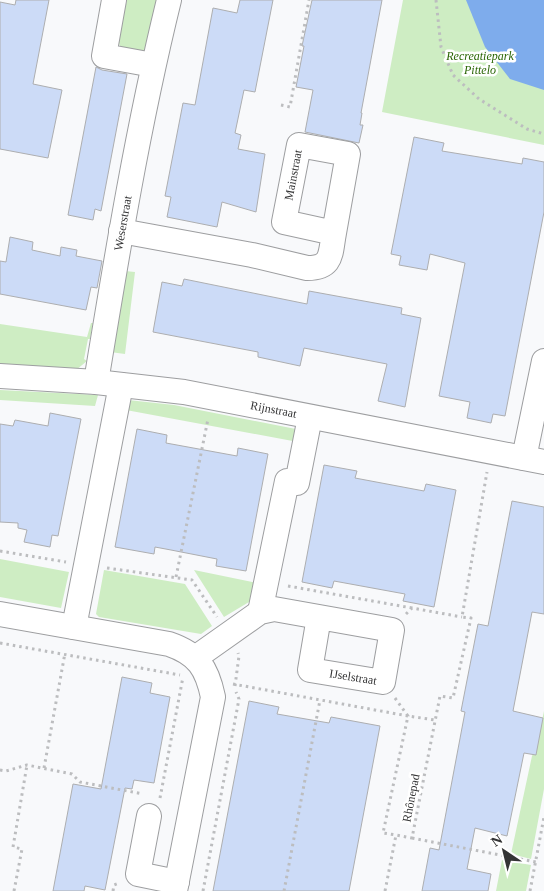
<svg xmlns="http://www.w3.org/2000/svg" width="544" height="891" font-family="Georgia,serif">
  <rect width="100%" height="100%" fill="#f8f9fb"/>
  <path fill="#ceedc3" d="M127,0H156L157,5L146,52L123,49L120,47L118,38Z
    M403,0H544V145L382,112Z
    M125,271L135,272L125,354L110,352Z
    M91,323H93L90,339H88L84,359L87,361L76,370L0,367V324L87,337Z
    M0,390L98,395L95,406L0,400Z
    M128,400L174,405L301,430L298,442L126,410Z
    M0,559L69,572L61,608L0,597Z
    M104,570L185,584L212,626L201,634L99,617L96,614Z
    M194,570L257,583L254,599L224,617Z
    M544,711V789L531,859L511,854L532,756L537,745Z
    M502,860L531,865L526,891H496Z"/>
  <path fill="#7eacec" d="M466,0H544V90L510,79L485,47Z"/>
  <path fill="#ccdbf7" stroke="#adaeb0" d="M16,0H49L33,84L62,90L48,158L0,149V2L15,5Z
    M240,0H273L255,92L244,90L235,133L241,135L238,149L265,154L256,212L222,202L217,227L167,217L171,197L165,196L183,103L195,105L213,8L237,13Z
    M312,0H382L361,113H362L360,125H363L359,143L305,132L313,90L296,87L304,46H302Z
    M96,67L102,70L127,74L101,211L95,209L93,220L68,215Z
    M414,137L444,143L442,151L522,164L523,158L544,162V212L505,416L493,414L491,423L467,418L470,402L439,396L465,263L430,254L427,270L399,265L401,256L391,254Z
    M10,237L33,242L32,250L60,256L61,247L77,250L76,256L102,261L97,288L91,287L86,310L0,294V261L6,262Z
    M184,279L307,304L309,291L402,308L401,314L421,318L405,407L378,401L387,364L304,348L300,366L258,357V352L153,332L162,282L182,286Z
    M50,413L81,419L58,536L52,535L50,547L24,542L27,530L18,528V523L0,522V424L13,426L15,420L48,426Z
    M137,429L167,435L166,443L237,456L238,448L268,454L246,571L216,566L217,559L171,550L155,547L154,554L115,547Z
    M324,465L357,471L355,478L424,491L426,484L456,490L434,607L403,601L405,594L334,581L332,588L302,582Z
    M512,501L544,507V614L532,612L513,711L543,718L536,755L524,753L507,836L475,828L467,869L491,874L488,891H422L430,848L439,850L465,712L461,711L478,624L488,626Z
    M122,677L152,683L150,693L170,697L154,783L134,780L132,789L125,788L105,890L85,886L84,891H53L73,784L101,789Z
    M249,701L279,707L277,714L329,723L331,717L380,726L349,891H213Z"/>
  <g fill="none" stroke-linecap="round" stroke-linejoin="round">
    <defs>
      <g id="street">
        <path d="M114,0L104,56L153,65"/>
        <path id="s1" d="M121,231L252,255L307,268C333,268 330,254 334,233L284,222L299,145L348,154L334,233"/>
        <path id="s2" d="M0,376L96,382L184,392L544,462"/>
        <path id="s3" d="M96,382C117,254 138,126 169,0"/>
        <path d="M524,458L544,361"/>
        <path d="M260,612L287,481L297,483L310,417"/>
        <path d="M0,614L169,644C198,654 207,668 213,697L175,891"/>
        <path d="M74,627L121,385"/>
        <path d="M195,658L260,612L274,609L392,630L383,682L310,670L319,617"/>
        <path d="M149,816L138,874L177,882"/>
      </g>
    </defs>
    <use href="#street" stroke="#9d9ea0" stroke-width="26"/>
    <path stroke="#bcbdbf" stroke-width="3" stroke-dasharray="2.5 4" stroke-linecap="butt" d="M436,0L441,47L453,75L479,99L527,129L544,134
      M281,105L290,107L309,0
      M0,551L66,562
      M107,568L192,580L217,617
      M176,577L208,419
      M288,586L412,608
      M406,614L412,608L462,617
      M0,643L180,675
      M233,684L408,716L383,833L396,835
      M235,686L239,656L238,653
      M395,698L408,716L435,720
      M44,768L65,653
      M0,770L6,771L27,765L72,774L80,782L143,794
      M160,798L183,677
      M412,838L536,862
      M14,891L22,849L13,847L27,765
      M113,891L114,885L119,883
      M203,891L239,699L236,692
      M284,891L320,700
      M385,891L396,835L412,838L440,696L453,698L471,618L462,617L487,472
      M530,891L544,817"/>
    <use href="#street" stroke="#fff" stroke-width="24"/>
  </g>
  <g text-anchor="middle" stroke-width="5" stroke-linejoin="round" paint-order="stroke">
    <g font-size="12" font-style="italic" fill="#2a6605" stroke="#fff">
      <text x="480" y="60">Recreatiepark<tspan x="480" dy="14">Pittelo</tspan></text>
    </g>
    <g font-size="12" fill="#343435" stroke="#fff">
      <text dy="4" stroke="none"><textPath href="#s1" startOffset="340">Mainstraat</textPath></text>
      <text dy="4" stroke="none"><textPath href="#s3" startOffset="161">Weserstraat</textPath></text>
      <text dy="4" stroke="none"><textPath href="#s2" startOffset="276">Rijnstraat</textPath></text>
      <text transform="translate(353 677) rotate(9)" y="4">IJselstraat</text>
      <text transform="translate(411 798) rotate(-79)" y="4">Rhônepad</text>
    </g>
  </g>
  <g transform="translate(504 851) rotate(325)" stroke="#ffffff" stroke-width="4" paint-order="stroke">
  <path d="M0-4L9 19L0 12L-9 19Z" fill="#343435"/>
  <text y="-8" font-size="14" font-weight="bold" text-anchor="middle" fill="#343435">N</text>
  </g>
</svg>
